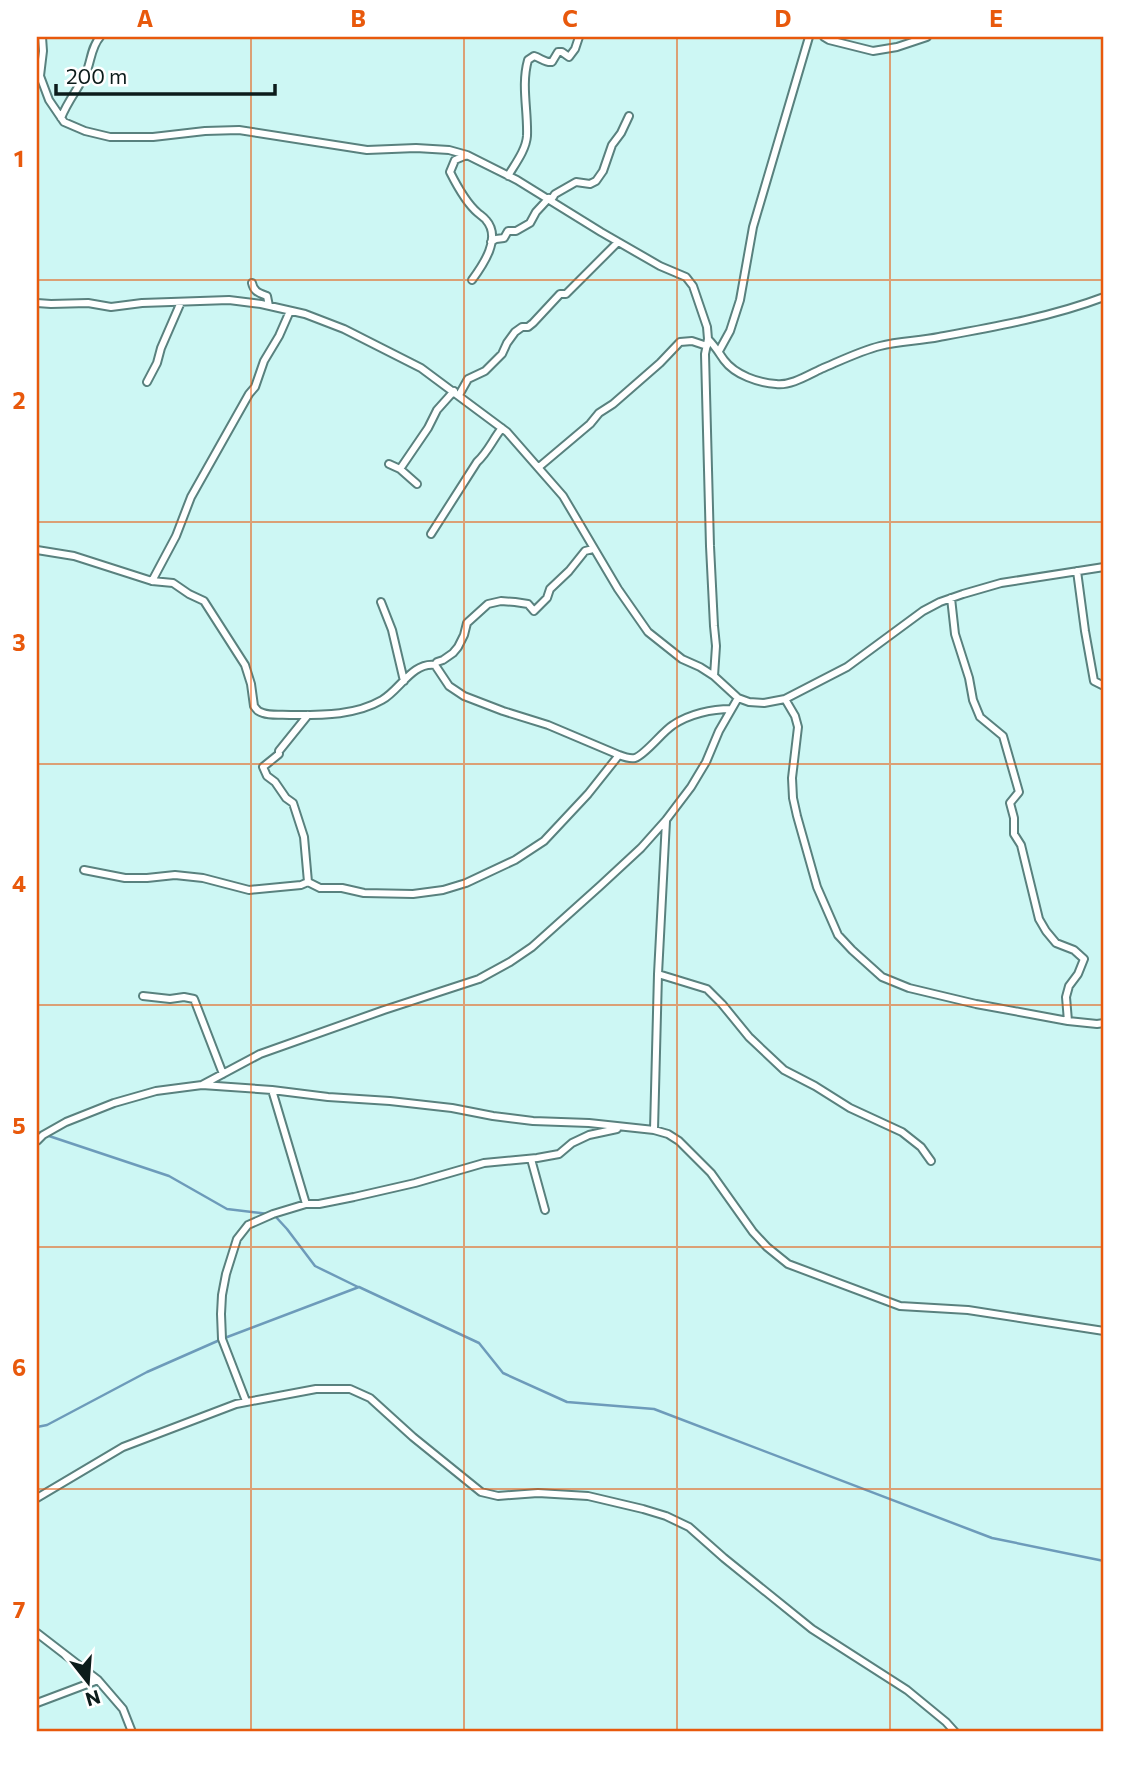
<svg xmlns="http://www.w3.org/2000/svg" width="1141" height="1769" font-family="Commissioner,sans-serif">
  <rect width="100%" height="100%" fill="#cdf7f4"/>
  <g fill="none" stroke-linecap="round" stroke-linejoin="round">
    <path stroke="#6d9bba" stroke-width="2.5" d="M37,1132L169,1176L227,1209L269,1214
      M275,1216L287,1229L315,1266L358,1287
      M37,1427L47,1425L147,1372L222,1339L359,1287L479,1343L503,1373L567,1402L654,1409L992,1538L1104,1561"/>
    <defs>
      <path id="street" d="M42,37L43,51L40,76L49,100L64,122L85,131L110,137H153L205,131L239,130L367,150L416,148L449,150L467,155L517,180L601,232L660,266L686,277L693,286L707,327L708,339L705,354L710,546L714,626L716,646L714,676L738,698L749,702L764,703L785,699L847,667L923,611L940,602L963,594L1001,583L1104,567
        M824,37L829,40L873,51L897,47L927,37
        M61,118C67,102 78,89 86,73C91,62 91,47 100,37
        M467,155L455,160L450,172C457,186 466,203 478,213C479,214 486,219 486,220C502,238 483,265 472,280
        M508,176C515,164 526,150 527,136C528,110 521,85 528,60L534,56C541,58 545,63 552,62L558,52H562L569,57L575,49L579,37
        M551,200L555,194L576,182L590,184L596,181L603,171L612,145L621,133L629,116
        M491,242L496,239L504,238L508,231H516L530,223L536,212L549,198
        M252,283C254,292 259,293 267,296L269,306
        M37,303L51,304L88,303L111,307L142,303L229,300L261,304L305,314L344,329L421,368L507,432L563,496L618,589L648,632L682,659L700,667L714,676
        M708,339C715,346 719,353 724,360C735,375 759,383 776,384C791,386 808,375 821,369C840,361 860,351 880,346C899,341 919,341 939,337C994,327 1051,317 1104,297
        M719,351L730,331L740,300L753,227L809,37
        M147,382L157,363L161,348L181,302
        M459,395L468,379L485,371L502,354L507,343L515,332L522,327H528L533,323L560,294H566L618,242
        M389,464L400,469L417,484
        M539,467L590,424L599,413L613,404L660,363L680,342L692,341L707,346
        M400,469L428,428L437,410L454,391
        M431,534L477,462C488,452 493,439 502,428
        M37,550L74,556L152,581L173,583L189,594L204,601L245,665L251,684L254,706C257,710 258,712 263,713C271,716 282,714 290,715C321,715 354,716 382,700C400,690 412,662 435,665L449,686L464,696L503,711L548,725L619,755
        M1077,571L1085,631L1094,681L1104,686
        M152,581L176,536L191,497L249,394L255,387L264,361L279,336L290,311
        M951,598L955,634L969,678L973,700L980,717L1003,736L1019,792L1010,803L1014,818V834L1021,845L1039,919L1046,931L1056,943L1074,950L1084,959L1078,974L1069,986L1066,997L1068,1021
        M381,602L392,630L404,681
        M435,665L437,662L443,660L453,653L458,647L464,635L467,623L488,604L501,601L515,602L528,604L534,611L547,598L550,589L569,571L585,551L593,549
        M785,699L795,716L798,727L792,778L793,798L797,816L817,887L838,935L852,950L882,977L909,988L976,1004L1068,1021L1097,1024L1104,1023
        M84,870L125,878H147L175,875L203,878L249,890L301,885L308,882L320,888H342L364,893L413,894L443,890L466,883L515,860L544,841L588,794L619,755C624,757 630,759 635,758C646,754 662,732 673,725C689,714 712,709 731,709
        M308,882L304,837L293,803L286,798L275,782L267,776L263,767L279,754V751L308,715
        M658,974L707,989L722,1004L749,1037L784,1070L815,1086L850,1108L902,1132L921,1147L931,1161
        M143,996L170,999L184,997L194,999L223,1074
        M202,1085L272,1090L328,1097L390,1101L452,1108L493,1116L533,1121L589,1123L654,1130L668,1134L679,1141L711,1173L753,1232L767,1247L788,1264L900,1306L968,1310L1104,1331
        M272,1090L306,1204
        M654,1130L658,974L666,821
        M37,1141L43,1135L66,1122L114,1103L156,1091L202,1085L260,1054L384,1010L479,979L510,962L532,947L600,886L641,848L666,820L691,787L706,762L719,731L738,698
        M531,1159L545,1210
        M246,1401L222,1339L221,1314L222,1295L226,1274L237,1239L248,1225L273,1214L306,1204H319L354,1197L415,1183L484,1163L537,1158L559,1154L572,1143L589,1135L617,1129
        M37,1498L123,1447L236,1404L316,1389H350L370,1398L413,1437L481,1492L498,1496L538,1493L588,1496L643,1509L666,1516L689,1527L724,1558L812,1629L907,1690L946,1722L955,1732
        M37,1633L98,1680L123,1709L132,1732
        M37,1703L98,1680"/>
    </defs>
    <use href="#street" stroke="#59817e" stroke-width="10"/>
    <use href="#street" stroke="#fff" stroke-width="6"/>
  </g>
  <path fill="none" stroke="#e8590c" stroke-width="2" stroke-opacity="0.55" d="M251,37V1732M464,37V1732M677,37V1732M890,37V1732M37,280H1104M37,522H1104M37,764H1104M37,1005H1104M37,1247H1104M37,1489H1104"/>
  <rect width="1141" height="1769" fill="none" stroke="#ffffff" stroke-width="77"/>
  <g transform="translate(88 1682) rotate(163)" stroke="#ffffff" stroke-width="5" paint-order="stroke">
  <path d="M0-5L12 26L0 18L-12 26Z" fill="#0c1c1b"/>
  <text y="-10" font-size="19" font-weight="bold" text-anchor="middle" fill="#0c1c1b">N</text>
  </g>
  <path d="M56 84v10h219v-10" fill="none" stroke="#0c1c1b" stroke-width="3.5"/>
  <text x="66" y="84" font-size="21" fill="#0c1c1b" stroke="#ffffff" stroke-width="5" paint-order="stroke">200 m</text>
  <rect x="38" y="38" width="1064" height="1692" fill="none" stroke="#e8590c" stroke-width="2.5"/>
  <g font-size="23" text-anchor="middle" font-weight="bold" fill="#e8590c">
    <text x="145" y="27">A</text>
    <text x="358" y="27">B</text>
    <text x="570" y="27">C</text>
    <text x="783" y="27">D</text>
    <text x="996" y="27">E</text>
    <text x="19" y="167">1</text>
    <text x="19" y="409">2</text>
    <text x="19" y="651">3</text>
    <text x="19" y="892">4</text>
    <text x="19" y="1134">5</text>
    <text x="19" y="1376">6</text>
    <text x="19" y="1618">7</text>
  </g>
</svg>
